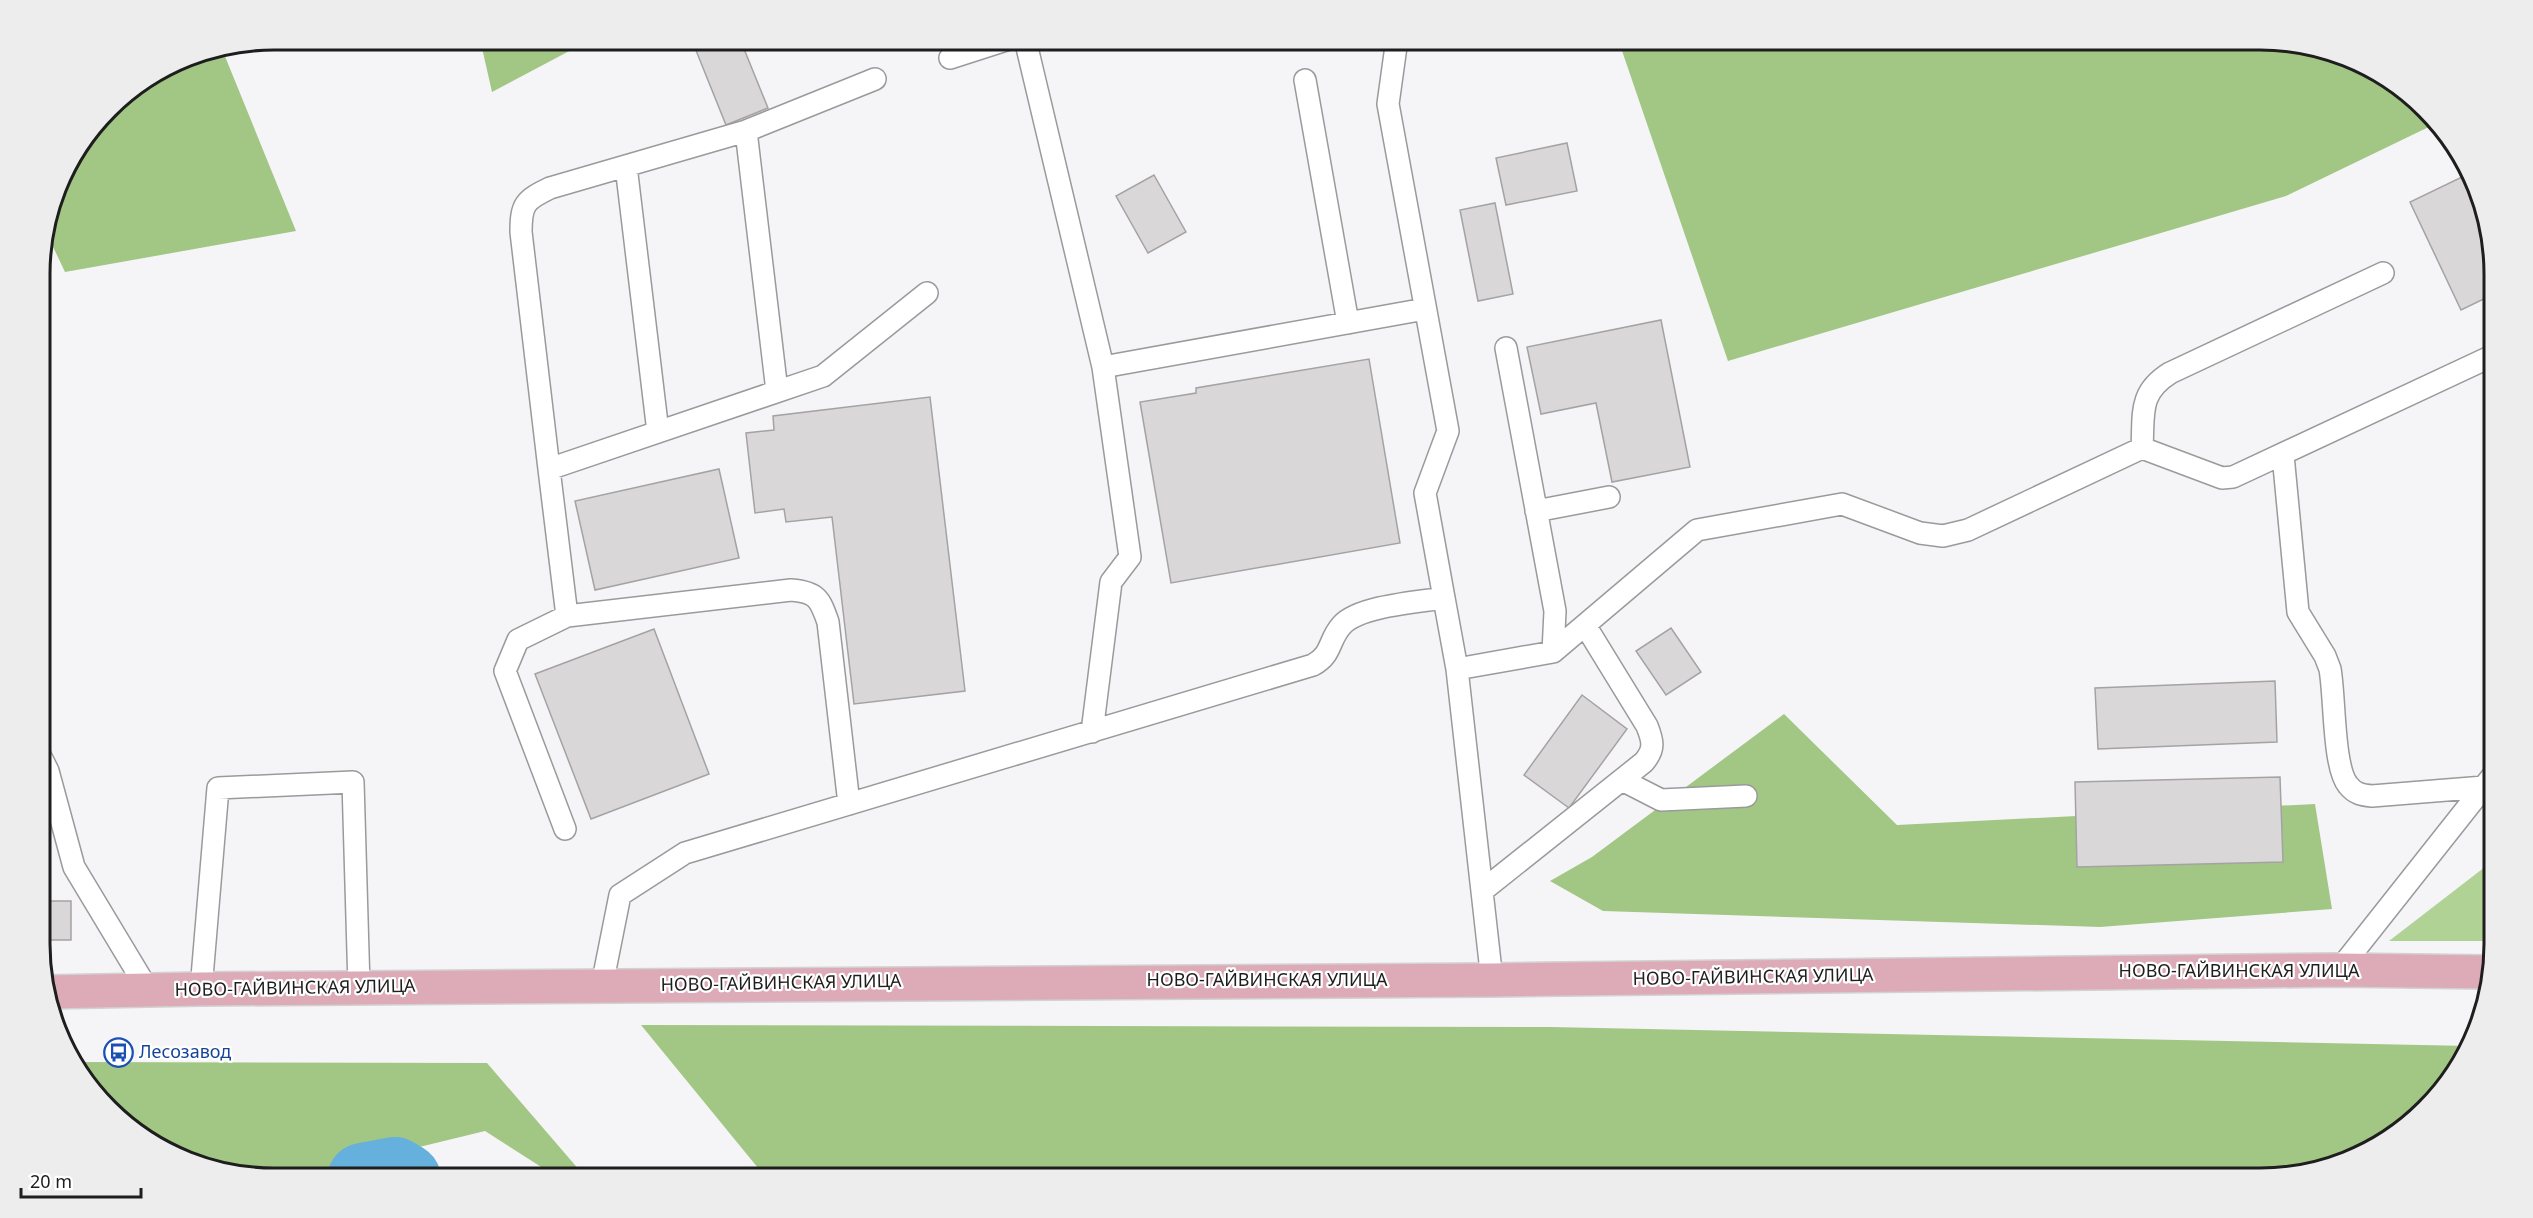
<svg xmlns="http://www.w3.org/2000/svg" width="2533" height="1218" font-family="'Noto Sans',sans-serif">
  <rect width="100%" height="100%" fill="#f5f5f8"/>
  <path fill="#b0d294" d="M2494,860V941H2389Z"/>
  <path fill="#a2c683" d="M480,39H592L492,92Z
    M1618,39H2260L2363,63L2414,97L2437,123L2286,196L1728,361Z
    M222,49L296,231L65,272L46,232L63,169L119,97L184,57Z
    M1784,714L1897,825L2315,804L2332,909L2100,927L1603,911L1550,881L1592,857Z
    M641,1025L1550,1027L2470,1046L2436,1099L2390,1139L2335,1166L2275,1179H767Z
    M73,1062L487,1063L587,1179H560L485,1131L288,1179H273L170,1155L87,1087Z"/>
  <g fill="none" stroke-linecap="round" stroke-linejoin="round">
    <path stroke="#65b0dc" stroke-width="72" d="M363,1179L395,1173L405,1179"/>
  </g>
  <path fill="#dad7d9" stroke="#a5a2a4" stroke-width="1.5" d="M703,39H740L768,108L726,125L693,43Z
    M1567,143L1577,191L1506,205L1496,158Z
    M1154,175L1186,232L1148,253L1116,196Z
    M2466,175L2492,243V295L2461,310L2410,202Z
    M1495,203L1513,294L1478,301L1460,210Z
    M1661,320L1690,467L1612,482L1596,403L1541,414L1527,347Z
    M1369,359L1400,543L1171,583L1140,402L1196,393V388Z
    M930,397L965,691L854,704L832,517L786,522L784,509L755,513L746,433L774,430L773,416Z
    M719,469L739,558L595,590L575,501Z
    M1671,628L1701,672L1666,695L1636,651Z
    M654,629L709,774L591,819L535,674Z
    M2275,681L2277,742L2098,749L2095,688Z
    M1582,695L1627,729L1569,808L1524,775Z
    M2280,777L2283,862L2077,867L2075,782Z
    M41,901H71V940H41Z"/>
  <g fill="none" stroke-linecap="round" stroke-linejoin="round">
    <defs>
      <path id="service" d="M1025,39L1103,367L1130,557L1111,582L1092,732
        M1397,39L1388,104L1448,431L1425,493L1444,598
        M950,58L1009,39
        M1305,80L1348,323
        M746,131L777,391
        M626,166L658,432
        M1506,348L1555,611L1553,652
        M1103,367L1425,309
        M2142,448L2222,478L2233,477L2492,356
        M2283,455L2298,612L2325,656L2330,669C2335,696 2333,767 2348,785C2355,794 2362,795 2372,796L2484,787
        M549,469L521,232C521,204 525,200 550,188L746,131L875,79
        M1536,511L1609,497
        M41,757L48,771L74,867L148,990
        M1622,780L1661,800L1746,796
        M849,804L828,622C820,599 817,592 791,590L567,616L549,469L823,376L927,293
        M565,829L505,671L518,640L567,616
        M1482,891L1644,762C1655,749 1653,741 1647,726L1585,625
        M2339,970L2494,774
        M1492,980L1457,669L1553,652L1697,530L1842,504L1920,533L1943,536L1968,530L2142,448C2144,414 2138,393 2170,373L2383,273
        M602,985L620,895L685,853L1313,665C1333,654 1328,640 1342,625C1359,606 1418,602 1444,598L1457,669
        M201,989L218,788L353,782L359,987"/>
      <path id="primary" d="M46,992L201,989L1492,980L2339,970L2488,972"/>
    </defs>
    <use href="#service" stroke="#9a9a9d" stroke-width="24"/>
    <use href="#primary" stroke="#d2d2d2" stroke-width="36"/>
    <use href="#service" stroke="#fff" stroke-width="21"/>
    <use href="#primary" stroke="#ddabb8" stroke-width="33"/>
  </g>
  <defs>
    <symbol id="bus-ring" viewBox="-11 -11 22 22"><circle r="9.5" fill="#fff" stroke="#1a4fb4" stroke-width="1.5"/><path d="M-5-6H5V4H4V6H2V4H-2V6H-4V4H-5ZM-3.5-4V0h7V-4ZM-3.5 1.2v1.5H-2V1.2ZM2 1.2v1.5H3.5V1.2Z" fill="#1a4fb4"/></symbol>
  </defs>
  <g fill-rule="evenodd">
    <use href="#bus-ring" x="102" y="1036" width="33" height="33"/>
  </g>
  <g text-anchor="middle" stroke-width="4.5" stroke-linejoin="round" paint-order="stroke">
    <g font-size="18" fill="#1e1e1f" stroke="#fff">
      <text x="2239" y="977">НОВО-ГАЙВИНСКАЯ УЛИЦА</text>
      <text transform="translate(1753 977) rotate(-1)" y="6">НОВО-ГАЙВИНСКАЯ УЛИЦА</text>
      <text x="1267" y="986">НОВО-ГАЙВИНСКАЯ УЛИЦА</text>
      <text transform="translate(781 983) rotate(-1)" y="6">НОВО-ГАЙВИНСКАЯ УЛИЦА</text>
      <text transform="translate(295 988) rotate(-1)" y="6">НОВО-ГАЙВИНСКАЯ УЛИЦА</text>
    </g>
    <g font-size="18" fill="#164399" stroke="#fff" text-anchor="start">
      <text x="139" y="1058">Лесозавод</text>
    </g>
  </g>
  <path d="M0 0H2533V1218H0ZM274 50H2260A224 224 0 0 1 2484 274V944A224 224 0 0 1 2260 1168H274A224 224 0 0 1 50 944V274A224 224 0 0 1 274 50Z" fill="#ededed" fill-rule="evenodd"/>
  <path fill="none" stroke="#1e1e1f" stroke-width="3" d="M274 50H2260A224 224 0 0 1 2484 274V944A224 224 0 0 1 2260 1168H274A224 224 0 0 1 50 944V274A224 224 0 0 1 274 50Z"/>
  <path d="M21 1188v9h120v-9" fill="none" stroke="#1e1e1f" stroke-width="3"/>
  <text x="30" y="1188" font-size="18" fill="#1e1e1f" stroke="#ffffff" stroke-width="4.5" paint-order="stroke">20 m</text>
</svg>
